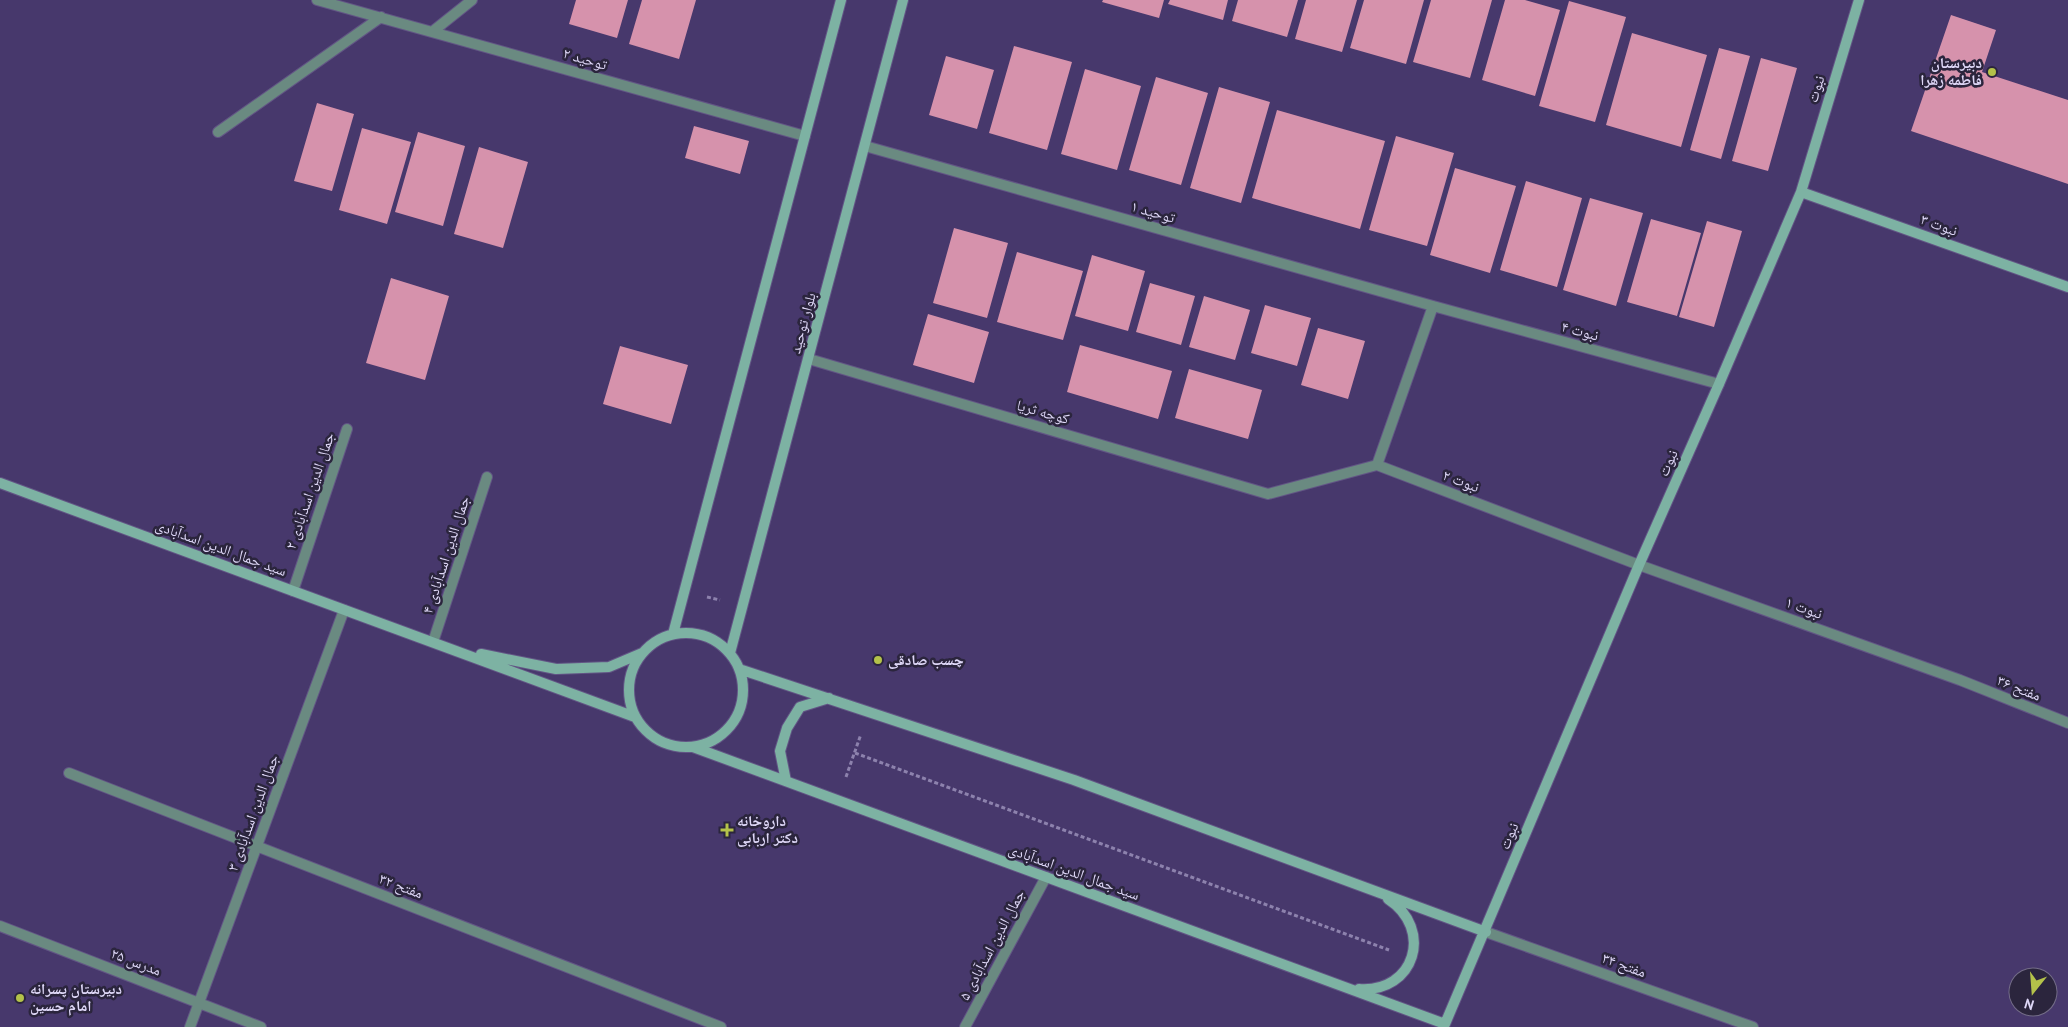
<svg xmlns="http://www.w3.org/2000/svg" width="2068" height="1027" font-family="'PT Sans','Noto Naskh Arabic',sans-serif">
  <rect width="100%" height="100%" fill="#47386c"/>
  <path fill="#d692ac" d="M576,0H628L617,38L569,24Z
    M642,0H696L679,59L629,44Z
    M1103,0H1164L1159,18L1102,2Z
    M1170,0H1228L1223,20L1168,4Z
    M1238,0H1298L1287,37L1232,21Z
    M1306,0H1357L1342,52L1295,39Z
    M1364,0H1424L1406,64L1350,48Z
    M1431,0H1492L1470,78L1413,62Z
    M1505,0H1525L1560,10L1535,96L1482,80Z
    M1569,1L1626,17L1595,122L1539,106Z
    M1951,15L1996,30L1982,72L2068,100V184L1911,131Z
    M1632,33L1707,55L1681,147L1606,125Z
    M1014,46L1072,62L1047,150L989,133Z
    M1719,48L1750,56L1721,159L1690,150Z
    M946,56L994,70L977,129L929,115Z
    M1761,58L1797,68L1768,171L1732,161Z
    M1085,69L1141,86L1117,170L1061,154Z
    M1156,77L1208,93L1181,185L1129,170Z
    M1219,87L1270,102L1241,203L1190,188Z
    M317,103L354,114L332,191L294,181Z
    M1277,110L1385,141L1360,229L1252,198Z
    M694,126L749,141L740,174L685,158Z
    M362,128L411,142L387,224L339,210Z
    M418,132L465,146L443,226L395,212Z
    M1396,136L1454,153L1427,246L1369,230Z
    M479,147L528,162L503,248L454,234Z
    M1455,168L1516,186L1490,273L1430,255Z
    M1526,181L1582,198L1557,287L1500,270Z
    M1590,198L1643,213L1616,306L1563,290Z
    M1651,219L1701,233L1677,316L1627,302Z
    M1707,221L1742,231L1714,327L1679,317Z
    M954,228L1008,243L987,318L933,303Z
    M1017,252L1083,271L1063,340L997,322Z
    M1092,255L1145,271L1128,331L1075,316Z
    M391,278L449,296L425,380L366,363Z
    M1150,283L1195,296L1181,345L1136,332Z
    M1204,296L1250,310L1235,360L1189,347Z
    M1265,305L1311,318L1297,366L1251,353Z
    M928,314L989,332L974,383L913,365Z
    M1318,328L1365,341L1348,399L1301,385Z
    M1080,345L1172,371L1158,419L1067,392Z
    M620,346L688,365L671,424L603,404Z
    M1189,369L1262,390L1248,439L1175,418Z"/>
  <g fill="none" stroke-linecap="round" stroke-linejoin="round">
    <defs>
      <path id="street" d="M317,0L805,136
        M432,32L472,0
        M218,132L381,17
        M865,146L1433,306L1719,384
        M809,359L1268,494L1377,465L1639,565L1960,680L2068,723
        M1377,465L1433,306
        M293,591L347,429
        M433,642L487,477
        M69,773L721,1027
        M0,926L261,1027
        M1486,932L1753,1027
        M190,1027L344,610
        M965,1027L1046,877"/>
      <path id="secondary" d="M1801,192L2068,287
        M0,483L635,717
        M629 690a57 57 0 1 1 114 0a57 57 0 1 1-114 0Z
        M673,634L841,0
        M730,653L903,0
        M481,654L556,669L609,667L642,653
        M739,669L1074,780L1486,932
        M693,747L1445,1024L1639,565L1719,384L1801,192L1859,0
        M786,781L780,751L787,728L800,707L829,698
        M1359,989C1415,993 1434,929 1388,899"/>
    </defs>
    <use href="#street" stroke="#625585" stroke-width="12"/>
    <use href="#secondary" stroke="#625585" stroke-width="12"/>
    <path stroke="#8d82ad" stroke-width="3" stroke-dasharray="4 2.5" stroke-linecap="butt" d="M707,597L720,600
      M855,753L1389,950
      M846,777L861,734"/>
    <use href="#street" stroke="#6a8a81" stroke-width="10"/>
    <use href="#secondary" stroke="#7db2a3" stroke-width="10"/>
  </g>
  <g fill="#b4c24a" stroke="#2b253d" stroke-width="2">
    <circle cx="1992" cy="72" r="5"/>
    <circle cx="878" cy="660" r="5"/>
    <path d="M724.5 822.5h5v5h5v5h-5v5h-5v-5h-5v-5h5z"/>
    <circle cx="20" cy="998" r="5"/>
  </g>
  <g text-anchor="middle" stroke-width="5" stroke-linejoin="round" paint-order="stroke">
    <g font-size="15" fill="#ded7f7" stroke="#2b253d">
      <text transform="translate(585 59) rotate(16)" y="5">توحید ۲</text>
      <text transform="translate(1816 89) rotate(-73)" y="5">نبوت</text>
      <text transform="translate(1153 212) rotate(16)" y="5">توحید ۱</text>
      <text transform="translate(1939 225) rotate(20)" y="5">نبوت ۳</text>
      <text transform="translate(803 323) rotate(-75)" y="5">بلوار توحید</text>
      <text transform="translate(1580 331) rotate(15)" y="5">نبوت ۴</text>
      <text transform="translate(1043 412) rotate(16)" y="5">کوچه ثریا</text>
      <text transform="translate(1668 463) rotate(-66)" y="5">نبوت</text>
      <text transform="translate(1461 481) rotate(21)" y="5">نبوت ۲</text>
      <text transform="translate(310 491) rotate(-71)" y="5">جمال الدین اسدآبادی ۲</text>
      <text transform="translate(221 548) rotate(20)" y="5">سید جمال الدین اسدآبادی</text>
      <text transform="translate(446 555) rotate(-72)" y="5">جمال الدین اسدآبادی ۴</text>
      <text transform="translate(1804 608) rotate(20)" y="5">نبوت ۱</text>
      <text transform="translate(2019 688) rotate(22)" y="5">مفتح ۳۶</text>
      <text transform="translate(253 813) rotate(-70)" y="5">جمال الدین اسدآبادی ۳</text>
      <text transform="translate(1509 836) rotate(-67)" y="5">نبوت</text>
      <text transform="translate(1074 872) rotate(20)" y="5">سید جمال الدین اسدآبادی</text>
      <text transform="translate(401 886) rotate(21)" y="5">مفتح ۳۲</text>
      <text transform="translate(992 945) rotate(-62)" y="5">جمال الدین اسدآبادی ۵</text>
      <text transform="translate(136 962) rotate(21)" y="5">مدرس ۲۵</text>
      <text transform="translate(1624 965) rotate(20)" y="5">مفتح ۳۴</text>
    </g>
    <g font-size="15" font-weight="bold" fill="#ded7f7" stroke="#2b253d" text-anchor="start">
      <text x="1982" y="68" text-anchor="end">دبیرستان<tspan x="1982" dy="17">فاطمه زهرا</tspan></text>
      <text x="888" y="665">چسب صادقی</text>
      <text x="737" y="826">داروخانه<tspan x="737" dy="17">دکتر اربابی</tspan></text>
      <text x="30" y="994">دبیرستان پسرانه<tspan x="30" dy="17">امام حسین</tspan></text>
    </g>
  </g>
  <g transform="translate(2033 992) rotate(197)"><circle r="24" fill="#2b253d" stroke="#736c87"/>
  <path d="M0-4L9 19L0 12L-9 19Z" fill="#b4c24a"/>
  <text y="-8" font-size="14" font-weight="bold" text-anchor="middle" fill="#ded7f7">N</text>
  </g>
</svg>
